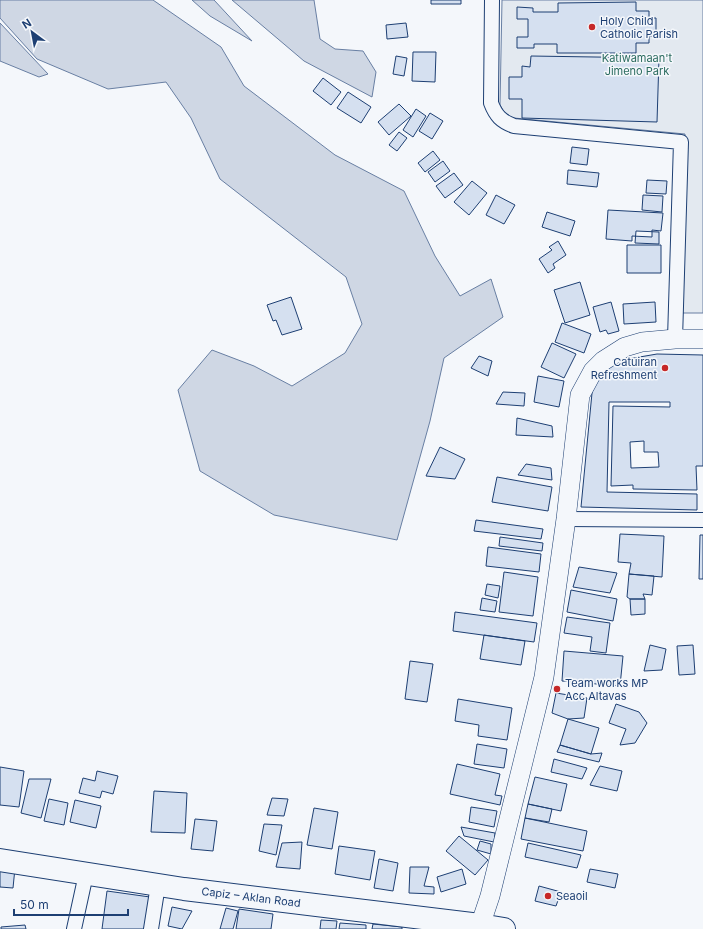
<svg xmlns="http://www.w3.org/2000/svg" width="703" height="929" font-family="Inter,sans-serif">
  <rect width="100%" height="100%" fill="#f4f7fb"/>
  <path fill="#e3e9f0" stroke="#687fa3" d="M502,0H703V313H682L685,134L514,118L506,115L500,105Z"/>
  <path fill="#cfd7e4" stroke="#687fa3" d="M0,0H153L221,47L244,86L335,155L404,191L435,256L460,296L491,279L503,317L444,358L430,421L397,540L274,515L200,471L178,390L212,350L254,366L292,386L345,353L362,324L346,277L220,179L191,118L166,82L108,89L37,59L0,18Z
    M192,0H214L252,41L210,16Z
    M232,0H314L320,39L335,49L363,51L376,72L372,97L304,61Z
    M0,23L48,74L39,77L0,61Z"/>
  <path fill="#d5e0f0" stroke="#1d3f73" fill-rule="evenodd" d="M431,0H461V4H431Z
    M636,2V11H649V18H656V36H649V43H636V53H557V44H534V48H517V37H528V19H517V7L533,8V12H558V3Z
    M406,23L408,37L387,39L386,25Z
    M413,52H436L435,82L412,81Z
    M396,56L407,58L404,76L393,74Z
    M531,56L659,58L657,122L522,118V99H509V77H522V66L530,67Z
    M323,78L341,92L331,105L313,91Z
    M348,92L371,107L361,123L337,108Z
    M399,104L411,116L389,135L378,122Z
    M416,109L426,116L413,137L403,130Z
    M430,113L443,121L432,139L419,131Z
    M399,132L407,138L397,151L389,145Z
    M572,147L589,149L587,165L570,163Z
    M433,151L440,160L425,172L418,163Z
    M443,161L450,171L435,182L428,172Z
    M568,170L599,173L597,187L567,184Z
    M454,173L463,185L445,198L436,186Z
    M647,180L667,181L666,194L646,193Z
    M472,181L487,193L469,215L454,202Z
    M496,195L515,205L504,224L486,215Z
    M643,195L663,196L662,212L642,210Z
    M608,210L663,213L661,231L652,230V237L632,236V241L606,239Z
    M547,212L575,221L570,236L542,227Z
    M636,231L659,232V244L635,243Z
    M558,241L566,255L553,264L555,268L548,273L539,259L552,250L549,247Z
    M627,245H661V273H627Z
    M580,282L590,315L565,323L554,290Z
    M291,297L302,329L282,335L276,320L273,321L267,305Z
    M611,302L619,331L608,334L606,330L600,332L593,307Z
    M655,302L656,322L624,324L623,304Z
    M562,323L591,334L584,353L555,342Z
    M552,343L576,354L564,378L541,367Z
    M657,354L703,355V466H696L697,490L633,489V485L611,486L613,406L670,407V402H609L607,492L697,494V510L581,507L592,393L596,381L613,364L628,359ZM644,441V452H658L659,467L631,468L630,442Z
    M479,356L492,361L488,376L471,368Z
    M538,376L564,381L559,407L534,402Z
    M503,392L525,393L524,406L496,404Z
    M517,418L552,426L553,437L516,435Z
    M440,447L465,459L455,479L426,476Z
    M526,464L551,468L552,480L518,475Z
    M497,477L552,487L548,511L492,502Z
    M476,520L543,529L541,539L474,531Z
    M620,534L664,536L662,577L629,574L631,563L618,562Z
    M700,535H703V579H699Z
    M500,537L543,543L542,551L499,546Z
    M488,547L541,554L539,572L486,566Z
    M579,567L617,573L610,593L573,587Z
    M504,572L538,577L533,616L499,612Z
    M629,574L654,576L652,595L643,594L645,599H630L627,597Z
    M487,584L500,586L498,598L485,595Z
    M571,590L617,599L613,621L567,612Z
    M482,598L497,601L495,612L480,610Z
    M630,599H645V614L631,615Z
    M455,612L537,623L534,642L453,631Z
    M567,617L610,623L606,653L590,651L592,637L564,633Z
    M484,635L525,641L521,665L480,659Z
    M650,645L666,649L662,670L644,671Z
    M693,645L695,674L679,675L677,646Z
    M564,651L623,656L620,686L562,681Z
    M410,661L433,664L427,702L405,699Z
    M556,693L587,698L584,718L568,719L552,713Z
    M458,699L512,708L507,740L478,736L479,725L455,721Z
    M616,704L639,712L647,723L635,743L620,745L626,729L609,723Z
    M568,719L599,728L591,754L560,745Z
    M477,744L507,749L504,768L474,764Z
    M560,745L591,754L602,753L599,762L557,752Z
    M554,759L587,768L582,779L551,772Z
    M457,764L500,774L495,795L502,796L500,805L450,794Z
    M600,766L622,771L617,791L590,785Z
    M0,767L24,771L19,807L0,805Z
    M97,771L118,776L113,794L102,791L100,798L79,793L83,778L95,781Z
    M535,777L567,784L561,811L528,804Z
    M29,779H51L41,818L21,813Z
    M154,791L187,793L185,833L151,832Z
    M272,798L288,799L284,816L267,815Z
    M49,799L68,803L64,825L44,821Z
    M75,800L101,806L96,828L70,822Z
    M528,804L552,809L549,822L525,818Z
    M471,807L497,811L494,827L469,822Z
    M314,808L338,812L332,849L307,845Z
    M525,818L587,831L583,851L521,839Z
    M195,819L217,821L213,851L191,849Z
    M264,824L282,825L276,855L259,851Z
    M461,827L495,833L494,842L464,836Z
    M459,836L488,860L475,875L446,851Z
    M480,841L491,844V854L477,850Z
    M302,842L300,869L276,867L282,843Z
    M528,843L581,855L577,868L525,857Z
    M339,846L375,851L370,880L335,874Z
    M379,859L398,863L393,891L374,888Z
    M0,867L15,868L13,888L0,887Z
    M410,867H429L424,886L434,887V894L409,893Z
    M462,869L466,884L441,892L437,877Z
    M590,869L618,874L615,888L587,882Z
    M539,886L561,892L556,906L535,901Z
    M107,891L150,897L145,929H102Z
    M172,907L192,911L182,929L168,926Z
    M226,908L238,911L233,929H220Z
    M239,909L273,914L271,929H236Z
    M321,920L337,921L336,929H320Z
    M340,923L366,925V929H339Z
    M373,924L402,927V929H372Z
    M25,925L26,929H1V927Z"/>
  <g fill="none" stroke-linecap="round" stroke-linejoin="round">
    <defs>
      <path id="street" d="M492,0L491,103C496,116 501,121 514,126L681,142L675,339
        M566,519L703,520
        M74,929L86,874
        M151,929L158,885"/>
      <path id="secondary" d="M479,929L490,896L544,677L566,519L580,395L593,371L603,361L625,347L642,342L675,339H703"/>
      <path id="primary" d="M0,860L184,889L480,925L504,929"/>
    </defs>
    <use href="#street" stroke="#1d3f73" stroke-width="16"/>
    <use href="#secondary" stroke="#1d3f73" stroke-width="20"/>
    <use href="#primary" stroke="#1d3f73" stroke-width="24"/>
    <use href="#street" stroke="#f4f7fb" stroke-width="14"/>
    <use href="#secondary" stroke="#f4f7fb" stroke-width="19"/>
    <use href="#primary" stroke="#f4f7fb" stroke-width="22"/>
  </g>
  <g fill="#c62828" stroke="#f4f7fb" stroke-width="1.5">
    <circle cx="592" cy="27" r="4"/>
    <circle cx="665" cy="368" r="4"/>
    <circle cx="557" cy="689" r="4"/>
    <circle cx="548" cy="896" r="4"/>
  </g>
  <g text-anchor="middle" stroke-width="3" stroke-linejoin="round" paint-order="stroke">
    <g font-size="11" fill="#1d3f73" stroke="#f4f7fb" text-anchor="start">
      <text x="600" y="25">Holy Child<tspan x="600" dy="13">Catholic Parish</tspan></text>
      <text x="657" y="366" text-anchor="end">Catuiran<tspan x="657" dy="13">Refreshment</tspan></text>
      <text x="565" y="687">Team works MP<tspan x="565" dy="13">Acc Altavas</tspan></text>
      <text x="556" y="900">Seaoil</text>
    </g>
    <g font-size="11" fill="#2c6c60" stroke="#f4f7fb">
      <text x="637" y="62">Katiwamaan't<tspan x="637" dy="13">Jimeno Park</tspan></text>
    </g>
    <g font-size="11" fill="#1d3f73" stroke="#f4f7fb">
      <text transform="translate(251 897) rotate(7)" y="4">Capiz – Aklan Road</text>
    </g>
  </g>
  <g transform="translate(32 32) rotate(328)" stroke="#f4f7fb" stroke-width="3" paint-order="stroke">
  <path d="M0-3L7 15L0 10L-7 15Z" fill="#1d3f73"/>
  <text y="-6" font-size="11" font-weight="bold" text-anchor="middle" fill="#1d3f73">N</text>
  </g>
  <path d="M14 909v6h114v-6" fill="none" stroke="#1d3f73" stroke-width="2"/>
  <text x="20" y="909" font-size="12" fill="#1d3f73" stroke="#f4f7fb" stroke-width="3" paint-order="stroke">50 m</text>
</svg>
